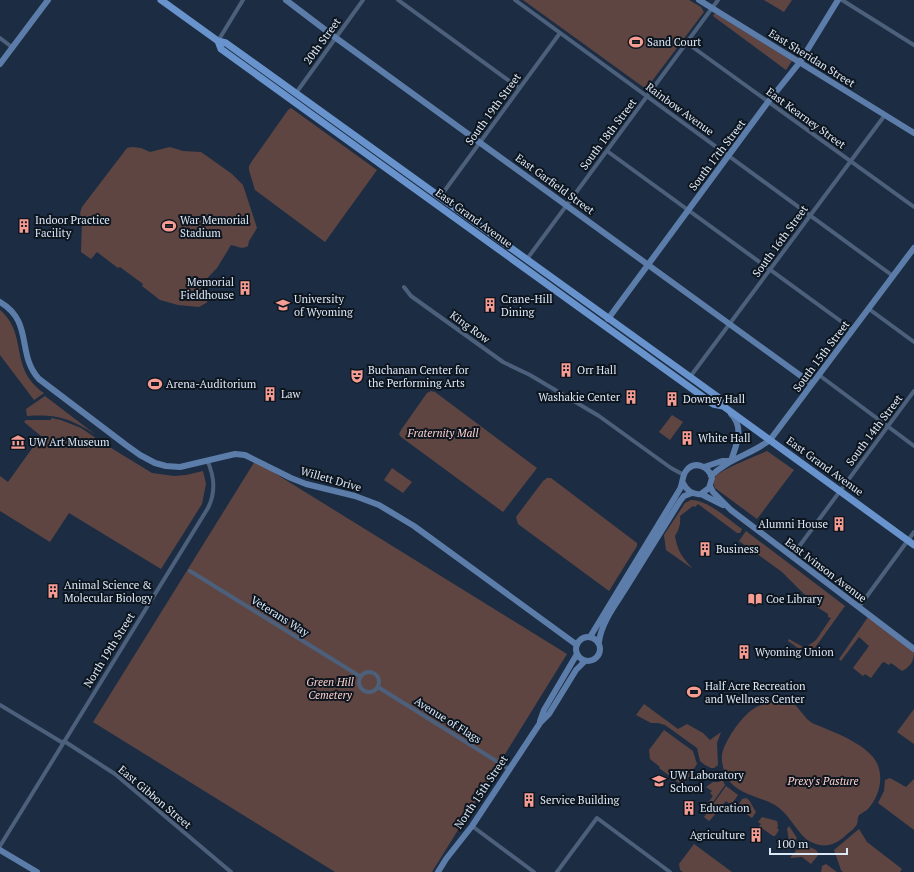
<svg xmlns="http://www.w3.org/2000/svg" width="914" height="872" font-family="'PT Serif',serif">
  <rect width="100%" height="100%" fill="#1c2d43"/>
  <path fill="#5f4542" d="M523,0H689L701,7L704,12L646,89Z
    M764,0H792L784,12Z
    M714,14H716L792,61L786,70L713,16Z
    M291,108L377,170L325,242L255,190L249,170V166L252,161L288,110Z
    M132,147L141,148L150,152L170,147L183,151L201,152L232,174L243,185L257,228L249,241L248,246C242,250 237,246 231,245L217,268L199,287L212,296L206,303L199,307L178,305L160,300L142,286L143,284L120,267L118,268L97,252L91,259L81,252L82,223L80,213L82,207L127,148Z
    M0,310C29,335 8,368 44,393L34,400L0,355Z
    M431,391L435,392L537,468L503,512L401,437L399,434L401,430L427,393Z
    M45,396L96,435C71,419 58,414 27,416L26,409Z
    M672,415L683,422L670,440L659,432Z
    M51,418L61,420L81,428L103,443L152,473L174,476L186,475L203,471L206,484L202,504L161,569L69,513L50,542L0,511V476L8,482L41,436L24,422L26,420H51Z
    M767,451L794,470L757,519L715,488C713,484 713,480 716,476C723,469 756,456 767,451Z
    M255,461L567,654L432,872H335L93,722Z
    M392,468L412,482L403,493L384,480Z
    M547,478H551L637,543V546L609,591L518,524L516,517L543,481Z
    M691,500C708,500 729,520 742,529L740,533H737L698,504L695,507L693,506L680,516C681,523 679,530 675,536C678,552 682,557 693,569L666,550L664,535L685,503Z
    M746,531L845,606L809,656L788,641L789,639L805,648L816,640L831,618L828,617V614L817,607L782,572L739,541Z
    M868,617L914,652C914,661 910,667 902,671L891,663L889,665L884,662L882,663L871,678L865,674L863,676L853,668L869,646L859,637L841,661L839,659Z
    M781,700L792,701L807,719L812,723C833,732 858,740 873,757C886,773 880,797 867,810C864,812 862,813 859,815C857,818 858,821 857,824C855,828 850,832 846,835C834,847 820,849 806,839C794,828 789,814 775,805C761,797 737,794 728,779C724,773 721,762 722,755C724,742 741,717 752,710C760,704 771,702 781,700Z
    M644,704L678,729L687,724L703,733L710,740L721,732L717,743L718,765L714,768H711L705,765L700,761L697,748L665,725L658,723H651L636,715Z
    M914,709V744L897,732Z
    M664,730L693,751L697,764L683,786L659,768L660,767L650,759L649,750Z
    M890,778L906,787L914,779V830L878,803L884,791L885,780Z
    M721,780L723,781L725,785L706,812L703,809L713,796L710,793L712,791L706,787L713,782H719Z
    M726,786L738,795L731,805L726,801L712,818L709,821L704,817Z
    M746,798L749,800L756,812L752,818L737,807L742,799Z
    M762,817L777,821L778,826L777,828L779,830L775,836H773L759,826L761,824L758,822Z
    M789,826L797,838L790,846L787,829Z
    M859,829L867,842L902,869L900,872H843L841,870L834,850Z
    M802,843L816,850L819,854L811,864L802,857L790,858Z
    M694,844L732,872H683L680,870L679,864Z
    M826,864L837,872H821L822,866Z"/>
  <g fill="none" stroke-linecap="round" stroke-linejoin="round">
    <path stroke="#4c607c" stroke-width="4" d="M398,0L519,88
      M515,0L893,276
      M842,0L914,45
      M0,38L13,48
      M218,41L243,0
      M687,43L914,207
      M296,93L363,0
      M607,151L853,330
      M440,197L560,33
      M527,259L718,0
      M404,287L411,296L503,362L530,375L599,416L671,468L684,475
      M869,309L914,342
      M819,375L914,446
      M690,377L885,115
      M792,556L914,391
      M190,571L361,677
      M859,607L914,532
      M359 682a10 10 0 1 1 20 0a10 10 0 1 1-20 0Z
      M378,687L509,769
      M0,705L63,743
      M64,741L115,774L231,872
      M472,826L534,872
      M0,846L208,508C216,492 215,477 207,460
      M557,872L597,818L670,872"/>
    <path stroke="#5c7daa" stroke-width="6" d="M286,0L336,38L812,384
      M699,0L914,133
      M0,64L48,0
      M0,302C34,322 16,354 39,379L126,445L140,455L155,463L166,466L180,467L235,454L245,455L291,478L306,484L355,496L379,505L414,526L577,645
      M608,319L768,102L800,62L838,0
      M731,461C736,445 745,428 731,414
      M704,467L722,461H731
      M711,476C728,459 752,454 770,440L914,248
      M710,486L713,492L731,510L914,649
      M701,494L723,505
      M576 649a12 12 0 1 1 24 0a12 12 0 1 1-24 0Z
      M590,637L680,489C683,483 682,476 686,471C694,460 709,466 712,478L709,488L701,494C692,495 687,491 683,483
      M599,642C601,623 616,604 626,588C644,559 662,530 680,501L684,496L692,493
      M540,721L544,710L577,654
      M0,850L37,872
      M438,872L446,859L472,826L540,723L549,714L576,670L585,661"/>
    <path stroke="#6993cd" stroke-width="7" d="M161,0L218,41L226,43L718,397L723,406L914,545
      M218,41L221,49L713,404L723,406"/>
  </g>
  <defs>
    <symbol id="stadium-bare" viewBox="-9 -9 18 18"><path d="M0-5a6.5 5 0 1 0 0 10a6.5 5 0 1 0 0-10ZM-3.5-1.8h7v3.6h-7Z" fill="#f59c93" stroke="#0d151f" stroke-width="2.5" paint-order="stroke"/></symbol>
    <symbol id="building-bare" viewBox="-9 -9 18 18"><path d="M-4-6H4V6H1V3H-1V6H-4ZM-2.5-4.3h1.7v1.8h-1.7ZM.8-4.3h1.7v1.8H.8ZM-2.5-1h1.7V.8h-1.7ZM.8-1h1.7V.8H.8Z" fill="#f59c93" stroke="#0d151f" stroke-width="2.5" paint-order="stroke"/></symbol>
    <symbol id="university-bare" viewBox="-9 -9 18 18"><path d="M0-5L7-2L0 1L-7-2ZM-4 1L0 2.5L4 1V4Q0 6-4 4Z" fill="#f59c93" stroke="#0d151f" stroke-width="2.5" paint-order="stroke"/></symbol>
    <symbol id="theatre-bare" viewBox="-9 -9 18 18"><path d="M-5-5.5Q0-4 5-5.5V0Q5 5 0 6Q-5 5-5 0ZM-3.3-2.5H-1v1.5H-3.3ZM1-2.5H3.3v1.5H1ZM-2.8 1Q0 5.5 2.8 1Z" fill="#f59c93" stroke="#0d151f" stroke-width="2.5" paint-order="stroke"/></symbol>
    <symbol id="museum-bare" viewBox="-9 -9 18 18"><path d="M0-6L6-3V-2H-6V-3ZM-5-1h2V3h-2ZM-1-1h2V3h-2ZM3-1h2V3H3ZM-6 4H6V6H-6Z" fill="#f59c93" stroke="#0d151f" stroke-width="2.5" paint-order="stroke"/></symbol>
    <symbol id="library-bare" viewBox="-9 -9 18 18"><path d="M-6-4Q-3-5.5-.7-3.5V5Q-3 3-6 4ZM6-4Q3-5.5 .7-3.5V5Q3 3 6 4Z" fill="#f59c93" stroke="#0d151f" stroke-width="2.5" paint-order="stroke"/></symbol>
    <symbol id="school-bare" viewBox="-9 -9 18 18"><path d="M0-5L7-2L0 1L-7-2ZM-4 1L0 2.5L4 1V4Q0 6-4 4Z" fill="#f59c93" stroke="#0d151f" stroke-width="2.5" paint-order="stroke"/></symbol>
  </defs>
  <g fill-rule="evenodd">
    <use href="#stadium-bare" x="626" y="32" width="20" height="20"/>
    <use href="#building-bare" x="14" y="216" width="20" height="20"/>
    <use href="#stadium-bare" x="159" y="216" width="20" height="20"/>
    <use href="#building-bare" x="235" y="278" width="20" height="20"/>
    <use href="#university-bare" x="273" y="295" width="20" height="20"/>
    <use href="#building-bare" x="480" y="295" width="20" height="20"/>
    <use href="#building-bare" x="556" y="360" width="20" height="20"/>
    <use href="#theatre-bare" x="347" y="366" width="20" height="20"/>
    <use href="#stadium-bare" x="145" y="374" width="20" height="20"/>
    <use href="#building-bare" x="260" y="384" width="20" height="20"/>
    <use href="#building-bare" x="621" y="387" width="20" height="20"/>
    <use href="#building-bare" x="662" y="389" width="20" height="20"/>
    <use href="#building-bare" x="677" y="428" width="20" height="20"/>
    <use href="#museum-bare" x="8" y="432" width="20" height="20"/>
    <use href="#building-bare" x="829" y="514" width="20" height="20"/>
    <use href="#building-bare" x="695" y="539" width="20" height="20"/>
    <use href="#building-bare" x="43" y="581" width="20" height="20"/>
    <use href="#library-bare" x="745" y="589" width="20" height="20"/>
    <use href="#building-bare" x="734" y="642" width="20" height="20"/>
    <use href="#stadium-bare" x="684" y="682" width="20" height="20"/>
    <use href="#school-bare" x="649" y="771" width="20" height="20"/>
    <use href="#building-bare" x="519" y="790" width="20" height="20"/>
    <use href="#building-bare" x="679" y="798" width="20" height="20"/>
    <use href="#building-bare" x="746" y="825" width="20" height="20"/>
  </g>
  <g text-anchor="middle" stroke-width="4" stroke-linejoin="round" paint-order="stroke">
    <g font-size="11" fill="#dde8f7" stroke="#0d151f">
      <text transform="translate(322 41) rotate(-54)" y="4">20th Street</text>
      <text transform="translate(812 58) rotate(32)" y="4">East Sheridan Street</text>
      <text transform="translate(493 109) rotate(-54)" y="4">South 19th Street</text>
      <text transform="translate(680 109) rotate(36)" y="4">Rainbow Avenue</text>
      <text transform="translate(806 118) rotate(36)" y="4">East Kearney Street</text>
      <text transform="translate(608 134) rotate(-53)" y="4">South 18th Street</text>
      <text transform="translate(717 155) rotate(-53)" y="4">South 17th Street</text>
      <text transform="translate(555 184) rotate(36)" y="4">East Garfield Street</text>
      <text transform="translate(474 218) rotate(36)" y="4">East Grand Avenue</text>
      <text transform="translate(780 241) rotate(-54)" y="4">South 16th Street</text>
      <text transform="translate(470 327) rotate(36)" y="4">King Row</text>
      <text transform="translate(821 356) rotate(-53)" y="4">South 15th Street</text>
      <text transform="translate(874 430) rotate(-53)" y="4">South 14th Street</text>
      <text transform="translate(825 466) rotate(36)" y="4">East Grand Avenue</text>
      <text transform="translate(331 479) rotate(16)" y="4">Willett Drive</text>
      <text transform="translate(826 570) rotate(37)" y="4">East Ivinson Avenue</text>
      <text transform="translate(280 616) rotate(32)" y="4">Veterans Way</text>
      <text transform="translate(109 650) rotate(-58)" y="4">North 19th Street</text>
      <text transform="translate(448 720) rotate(32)" y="4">Avenue of Flags</text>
      <text transform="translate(481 792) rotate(-56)" y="4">North 15th Street</text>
      <text transform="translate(155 797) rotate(40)" y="4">East Gibbon Street</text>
    </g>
    <g font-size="11" fill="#dde8f7" stroke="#0d151f" text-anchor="start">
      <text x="647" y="46">Sand Court</text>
      <text x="35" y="224">Indoor Practice<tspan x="35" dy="13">Facility</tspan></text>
      <text x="180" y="224">War Memorial<tspan x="180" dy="13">Stadium</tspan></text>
      <text x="234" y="286" text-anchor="end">Memorial<tspan x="234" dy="13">Fieldhouse</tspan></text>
      <text x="294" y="303">University<tspan x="294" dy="13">of Wyoming</tspan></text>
      <text x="501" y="303">Crane-Hill<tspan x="501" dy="13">Dining</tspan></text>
      <text x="368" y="374">Buchanan Center for<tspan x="368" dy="13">the Performing Arts</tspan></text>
      <text x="577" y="374">Orr Hall</text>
      <text x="166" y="388">Arena-Auditorium</text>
      <text x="281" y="398">Law</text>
      <text x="620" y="401" text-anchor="end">Washakie Center</text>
      <text x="683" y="403">Downey Hall</text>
      <text x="698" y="442">White Hall</text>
      <text x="29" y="446">UW Art Museum</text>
      <text x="828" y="528" text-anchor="end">Alumni House</text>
      <text x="716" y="553">Business</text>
      <text x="64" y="589">Animal Science &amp;<tspan x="64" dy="13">Molecular Biology</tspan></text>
      <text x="766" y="603">Coe Library</text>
      <text x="755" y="656">Wyoming Union</text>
      <text x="705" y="690">Half Acre Recreation<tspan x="705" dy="13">and Wellness Center</tspan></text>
      <text x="670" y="779">UW Laboratory<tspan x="670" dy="13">School</tspan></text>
      <text x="540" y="804">Service Building</text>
      <text x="700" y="812">Education</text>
      <text x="745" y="839" text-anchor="end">Agriculture</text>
    </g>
    <g font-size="11" font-style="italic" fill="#fccfca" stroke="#0d151f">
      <text x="443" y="437">Fraternity Mall</text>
      <text x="330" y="686">Green Hill<tspan x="330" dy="13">Cemetery</tspan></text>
      <text x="823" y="785">Prexy's Pasture</text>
    </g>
  </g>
  <path d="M770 848v6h77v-6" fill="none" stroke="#dde8f7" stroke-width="2"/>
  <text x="776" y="848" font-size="12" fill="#dde8f7" stroke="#0d151f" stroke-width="3" paint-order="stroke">100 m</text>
</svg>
